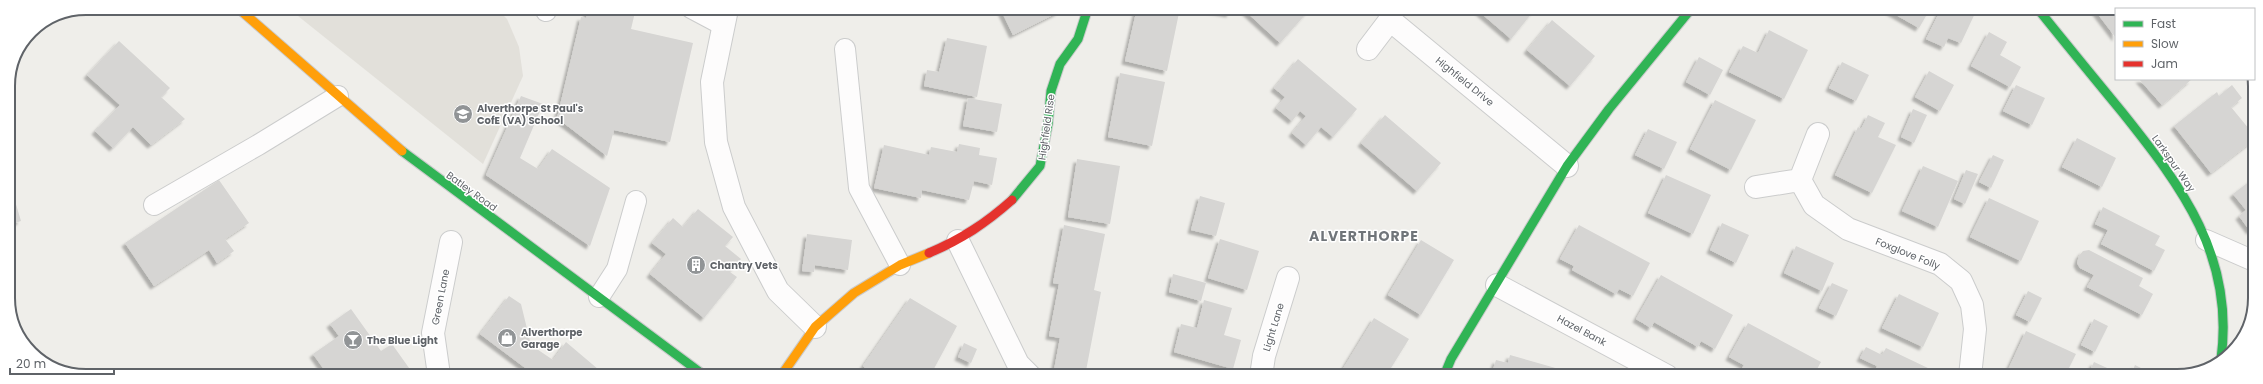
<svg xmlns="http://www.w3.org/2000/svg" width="2263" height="384" font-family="Poppins,sans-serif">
  <defs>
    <filter id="shadow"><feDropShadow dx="-3.5" dy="3.5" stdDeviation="1" flood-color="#0004"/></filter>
  </defs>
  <rect width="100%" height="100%" fill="#efeeea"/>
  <path fill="#e2e0da" d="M288,8H496L507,19L519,47L523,76L483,164Z"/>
  <path fill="#d6d5d3" filter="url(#shadow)" d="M588,8H636L631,29L693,43L670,142L614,130L607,156L557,118L581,17L586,18Z
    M1000,8H1057L1059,12L1013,35Z
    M1137,8H1180L1167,71L1125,61Z
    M1198,8H1231L1230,14Z
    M1242,8H1311L1280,43Z
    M1475,8H1536L1511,39Z
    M1891,9H1930L1919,28L1889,11Z
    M1941,9H1977L1961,43L1948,38L1944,47L1926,39Z
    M2094,9H2116V38Z
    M1552,20L1595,56L1570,86L1527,50Z
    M1769,30L1808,50L1784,99L1729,72L1743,46L1758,53Z
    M1989,32L2007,42L2000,55L2021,67L2010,87L1971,66Z
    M947,38L987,46L977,97L924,86L927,70L939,72Z
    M119,41L170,88L161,97L185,119L151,145L133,127L113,148L95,131L120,105L87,75Z
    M1699,57L1723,70L1710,95L1686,82Z
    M1298,59L1357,109L1333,137L1321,127L1306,145L1292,133L1306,116L1300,111L1292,121L1276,108L1285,97L1274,88Z
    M1842,62L1869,75L1856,101L1829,88Z
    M1929,71L1954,85L1940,111L1915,97Z
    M1120,73L1165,82L1152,146L1108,137Z
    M2139,79H2192L2162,105Z
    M2016,85L2045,98L2032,125L2003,111Z
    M2232,85L2242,98L2231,107L2254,135V140L2211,173L2174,126L2217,92L2219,96Z
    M521,96L543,104L520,158L538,169L552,149L610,188L590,246L486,175Z
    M968,98L1002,104L997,132L963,126Z
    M1715,100L1756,120L1731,170L1690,149Z
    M1913,109L1927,115L1914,143L1901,137Z
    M1385,115L1441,163L1417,191L1361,143Z
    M1868,115L1885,123L1878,137L1896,145L1872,193L1835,175L1858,127L1861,129Z
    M1648,129L1677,142L1664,169L1635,155Z
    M2077,138L2116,158L2102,187L2062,167Z
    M959,144L980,148L979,155L997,158L992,185L974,181L969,200L922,190L921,198L874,188L884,145L929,155L931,147L957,152Z
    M1993,155L2004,160L1991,188L1979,182Z
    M1077,159L1120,166L1110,224L1068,217Z
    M1923,166L1958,181L1938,227L1902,211Z
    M1966,170L1978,174L1965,204L1954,199Z
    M1666,175L1711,195L1693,234L1648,213Z
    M2254,178V228L2250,231L2239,216L2246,210L2233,194Z
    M219,180L249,223L225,239L234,251L217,263L209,250L154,286L125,243Z
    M9,181L21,221L9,225Z
    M1200,196L1225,203L1216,236L1191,230Z
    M1989,198L2039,221L2021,261L1970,237Z
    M2103,207L2160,236L2155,245L2165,250L2154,271L2101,244L2108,230L2095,224Z
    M698,209L733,237L725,246L741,259L730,272L737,277L704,318L650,274L666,254L652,243L673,218L683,227Z
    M1722,223L1749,235L1736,263L1710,250Z
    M1064,225L1105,234L1094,290L1101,292L1085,376L1054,370L1060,338L1049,336L1059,284L1053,283Z
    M1579,225L1650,263L1633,296L1619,289L1616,294L1572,270L1574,266L1560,259Z
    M807,234L852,240L848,270L815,265L814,272L802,271Z
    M1220,239L1259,251L1247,290L1208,278Z
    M1421,240L1454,260L1421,315L1388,295Z
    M1796,246L1834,263L1822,291L1784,273Z
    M2089,250L2143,278L2139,286L2153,294L2142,315L2087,287L2094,275L2080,268L2077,263L2079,256L2083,251Z
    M1173,274L1206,283L1201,301L1169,292Z
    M1661,275L1733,315L1715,349L1701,341L1698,347L1654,322L1651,328L1636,319Z
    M1832,283L1848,290L1836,316L1819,308Z
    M2028,291L2042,298L2030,322L2016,315Z
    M1899,294L1939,313L1923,347L1882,328Z
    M509,296L521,304L531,345L553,360L566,342L605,375H524L528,370L480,334Z
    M910,298L957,326L930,376H866L869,372L863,366Z
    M1204,300L1232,308L1224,335L1241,340L1233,369L1174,352L1181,324L1197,328Z
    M351,309L381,351L392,344L414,375H328L313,354L339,336L330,324Z
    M1374,318L1409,339L1386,376H1347L1341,372Z
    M2094,319L2108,326L2095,352L2081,345Z
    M1748,323L1821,362L1813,376H1751L1741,370L1744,365L1729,357Z
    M2026,331L2076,354L2065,376H2016L2007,372Z
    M964,343L977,349L971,363L958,357Z
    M1866,347L1882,355L1886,348L1930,369L1927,376H1873L1877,366L1860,358Z
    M1510,355L1566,371L1565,376H1491L1496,360L1508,363Z
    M2094,362L2116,372L2115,376H2087Z
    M2135,365L2157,376H2130Z"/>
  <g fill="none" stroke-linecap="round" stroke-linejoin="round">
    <defs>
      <path id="lane" d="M691,8L723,25
        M546,11L547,8
        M845,49L859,188L900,265
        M154,205L258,145L338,96
        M2206,240L2254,261
        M599,297L617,269L636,201"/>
      <path id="street" d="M726,14L712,82L716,142L734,207L778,291L815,327
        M1368,49L1390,20L1567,166
        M1800,180L1814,205L1848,229L1940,264L1961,281L1972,305L1975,329L1970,376
        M1756,187L1800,180L1818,134
        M958,241L1018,364L1030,376
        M1497,285L1667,376
        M439,375L433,333L451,242
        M1261,376L1264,356L1288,278"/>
      <path id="fast" d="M2038,9C2066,44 2094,78 2122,112C2182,187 2235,257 2221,359
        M402,151L705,376
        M1012,200L1040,166L1048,124L1051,91L1060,64L1078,39L1088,8
        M1444,376L1451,359L1567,166L1609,109L1691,9"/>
      <path id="slow" d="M238,8L402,151
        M781,376L815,327L854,293L900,265L929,253"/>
      <path id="jam" d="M929,253C962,239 986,223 1012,200"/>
    </defs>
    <use href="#lane" stroke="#cbcccc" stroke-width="22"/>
    <use href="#street" stroke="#cbcccc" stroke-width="24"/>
    <use href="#fast" stroke="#cacacb" stroke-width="11"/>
    <use href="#slow" stroke="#cacacb" stroke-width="11"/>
    <use href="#jam" stroke="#cacacb" stroke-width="11"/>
    <use href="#lane" stroke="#fdfcfc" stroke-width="20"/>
    <use href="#street" stroke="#fdfcfc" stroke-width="22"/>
    <use href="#fast" stroke="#30b455" stroke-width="9"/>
    <use href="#slow" stroke="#ff9f0a" stroke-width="9"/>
    <use href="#jam" stroke="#e5322d" stroke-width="9"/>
  </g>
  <defs>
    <symbol id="school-disc" viewBox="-11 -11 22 22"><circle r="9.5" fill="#919496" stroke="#fff"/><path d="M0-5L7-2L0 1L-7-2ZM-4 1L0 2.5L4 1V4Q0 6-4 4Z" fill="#fff"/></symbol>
    <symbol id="building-disc" viewBox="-11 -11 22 22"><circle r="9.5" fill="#919496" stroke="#fff"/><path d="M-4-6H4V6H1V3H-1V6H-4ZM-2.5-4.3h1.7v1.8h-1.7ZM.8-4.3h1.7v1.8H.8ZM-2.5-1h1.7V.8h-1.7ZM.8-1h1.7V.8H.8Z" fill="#fff"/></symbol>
    <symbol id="shop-disc" viewBox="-11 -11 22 22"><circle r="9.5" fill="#919496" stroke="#fff"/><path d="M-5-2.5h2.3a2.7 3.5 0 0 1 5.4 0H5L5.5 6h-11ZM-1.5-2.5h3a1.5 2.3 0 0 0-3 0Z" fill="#fff"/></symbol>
    <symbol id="bar-disc" viewBox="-11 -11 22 22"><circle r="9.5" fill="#919496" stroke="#fff"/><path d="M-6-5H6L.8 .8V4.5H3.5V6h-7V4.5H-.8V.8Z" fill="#fff"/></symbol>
  </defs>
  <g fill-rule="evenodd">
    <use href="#school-disc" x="452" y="103" width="22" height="22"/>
    <use href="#building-disc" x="685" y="254" width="22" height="22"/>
    <use href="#shop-disc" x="496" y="327" width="22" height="22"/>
    <use href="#bar-disc" x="342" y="329" width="22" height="22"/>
  </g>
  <g text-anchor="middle" stroke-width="3" stroke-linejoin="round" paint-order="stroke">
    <g font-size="10" fill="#5f6368" stroke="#fff">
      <text transform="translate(1465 81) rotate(39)" y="4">Highfield Drive</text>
      <text transform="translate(1046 127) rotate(-82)" y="4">Highfield Rise</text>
      <text transform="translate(2174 163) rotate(55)" y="4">Larkspur Way</text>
      <text transform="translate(472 191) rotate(36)" y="4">Batley Road</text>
      <text transform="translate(1908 253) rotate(22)" y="4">Foxglove Folly</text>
      <text transform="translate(440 297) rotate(-79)" y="4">Green Lane</text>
      <text transform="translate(1273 327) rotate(-73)" y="4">Light Lane</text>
      <text transform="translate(1582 330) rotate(28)" y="4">Hazel Bank</text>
    </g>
    <g font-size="10" font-weight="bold" fill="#5f6368" stroke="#fff" text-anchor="start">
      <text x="477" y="112">Alverthorpe St Paul's<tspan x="477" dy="12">CofE (VA) School</tspan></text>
      <text x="710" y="269">Chantry Vets</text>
      <text x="521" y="336">Alverthorpe<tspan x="521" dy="12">Garage</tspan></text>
      <text x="367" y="344">The Blue Light</text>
    </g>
    <g font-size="14" font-weight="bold" letter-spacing="1" fill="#70757a" stroke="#fff">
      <text x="1364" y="241">ALVERTHORPE</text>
    </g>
  </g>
  <path d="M0 0H2263V384H0ZM86 15H2177A71 71 0 0 1 2248 86V298A71 71 0 0 1 2177 369H86A71 71 0 0 1 15 298V86A71 71 0 0 1 86 15Z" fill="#fff" fill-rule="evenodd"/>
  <path fill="none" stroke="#5f6368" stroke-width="2" d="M86 15H2177A71 71 0 0 1 2248 86V298A71 71 0 0 1 2177 369H86A71 71 0 0 1 15 298V86A71 71 0 0 1 86 15Z"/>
  <rect x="2115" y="8" width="140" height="72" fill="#ffffff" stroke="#bfc1c3"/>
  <rect x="2123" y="21" width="20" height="6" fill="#30b455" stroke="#bfc1c3"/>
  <text x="2151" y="28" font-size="12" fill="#5f6368">Fast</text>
  <rect x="2123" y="41" width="20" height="6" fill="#ff9f0a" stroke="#bfc1c3"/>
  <text x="2151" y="48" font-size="12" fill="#5f6368">Slow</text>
  <rect x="2123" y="61" width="20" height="6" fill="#e5322d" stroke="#bfc1c3"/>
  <text x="2151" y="68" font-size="12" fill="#5f6368">Jam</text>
  <path d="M10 368v6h104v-6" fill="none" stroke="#5f6368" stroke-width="2"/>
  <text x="16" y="368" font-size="12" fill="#5f6368" stroke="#ffffff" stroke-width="3" paint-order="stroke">20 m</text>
</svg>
